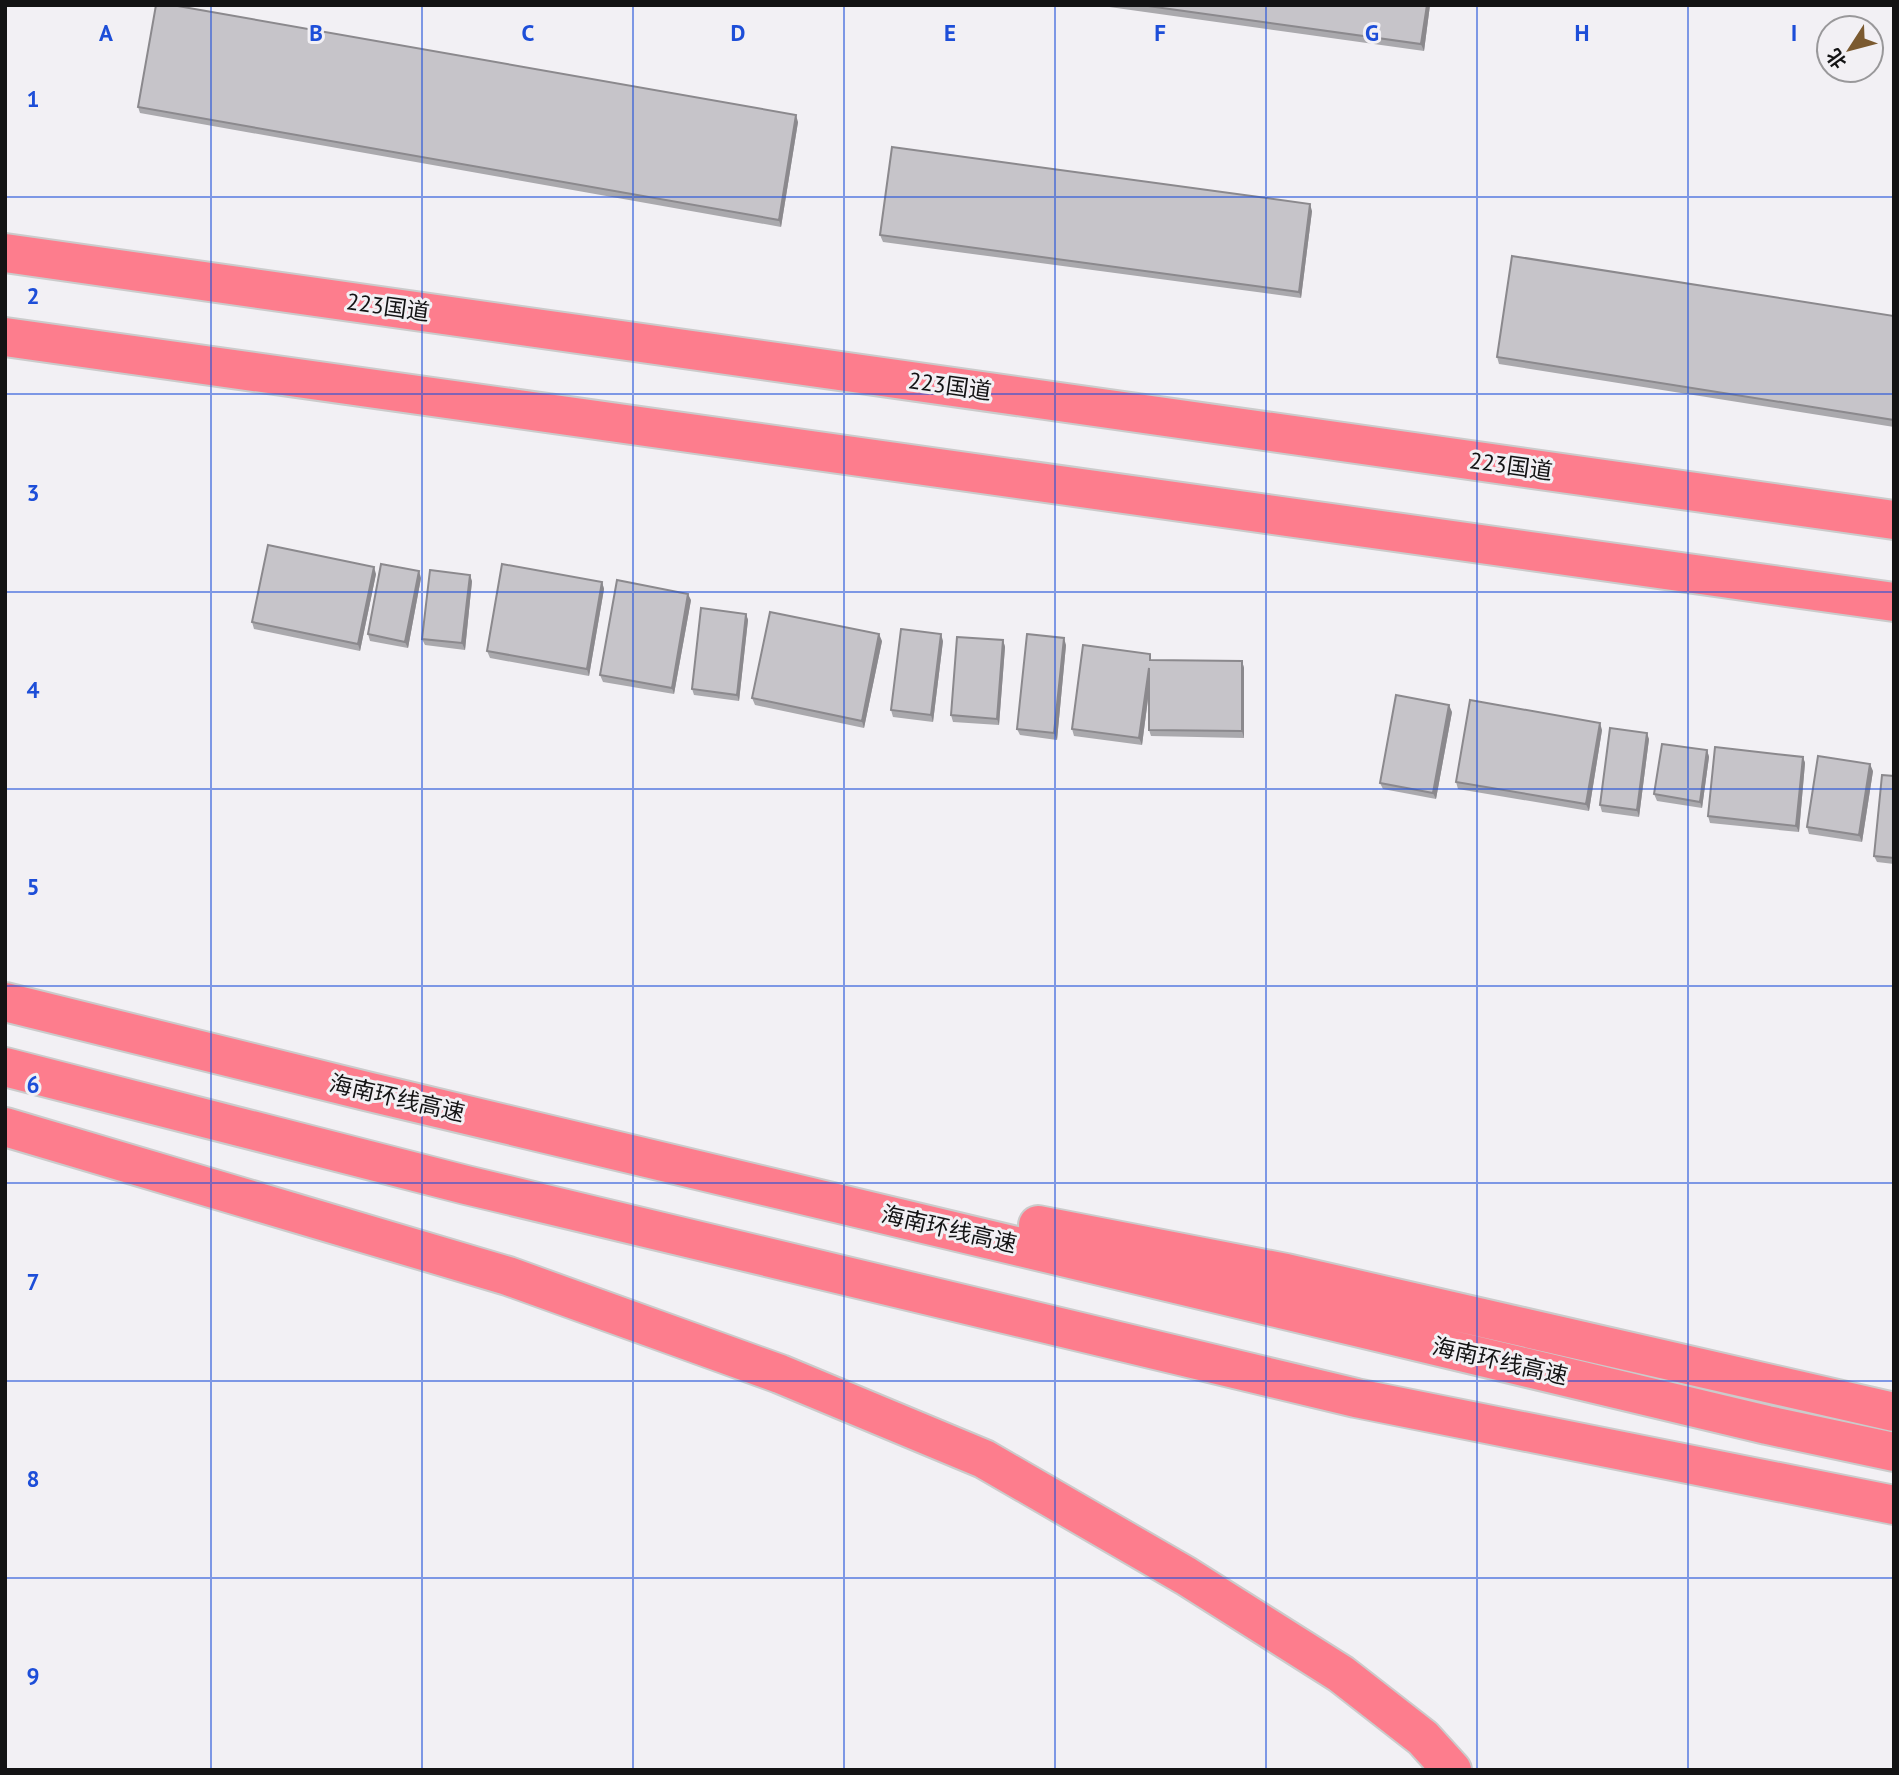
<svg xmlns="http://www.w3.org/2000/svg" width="1899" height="1775" font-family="'PT Sans','Noto Sans SC',sans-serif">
  <rect width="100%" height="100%" fill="#f2f0f4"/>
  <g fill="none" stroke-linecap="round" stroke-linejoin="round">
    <defs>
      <path id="highway" d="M5,253L1894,520
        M5,337L1894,602
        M5,1002L366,1091L1767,1425L1894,1452
        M5,1067L466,1185L1356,1398L1894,1505
        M5,1127L508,1276L780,1374L984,1459L1186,1576L1341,1674L1423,1738L1452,1770
        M1038,1225L1286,1273L1894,1412"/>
    </defs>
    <use href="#highway" stroke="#cbcbcb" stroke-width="42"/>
    <use href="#highway" stroke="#fd7d8d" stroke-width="38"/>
  </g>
  <path fill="#aaa9ad" d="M1095,5H1430L1424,51Z
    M138,107L798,122L781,227L140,113Z
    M1312,211L1301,298L883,242L880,235Z
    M1894,316V427L1499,364L1497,357Z
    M376,574L360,651L254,629L252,622Z
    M421,578L408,648L370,641L368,634Z
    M472,581L465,650L425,645L422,639Z
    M602,582L604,589L589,676L490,658L487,651Z
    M691,600L674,694L603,682L600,675Z
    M746,614L748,620L739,701L694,695L692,689Z
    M1003,640L1005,647L999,725L953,722L951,715Z
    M882,641L864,728L755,705L752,698Z
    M943,641L933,722L893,717L891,710Z
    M1066,645L1057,740L1020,735L1017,729Z
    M1152,660L1242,661L1244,668V738L1151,736L1149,730V692L1142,745L1074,736L1072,729Z
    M1452,712L1436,799L1383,789L1380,783Z
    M1602,730L1589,811L1458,789L1456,782Z
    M1649,739L1639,817L1602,812L1600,805Z
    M1707,750L1709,757L1702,808L1657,801L1654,794Z
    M1803,757L1805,763L1799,832L1710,823L1708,816Z
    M1873,771L1862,842L1809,834L1807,827Z
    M1894,776V864L1877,862L1874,856Z"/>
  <path fill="#8b898d" d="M1427,5H1430L1424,51L1421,44Z
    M796,115L798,122L781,227L779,220Z
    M1310,204L1312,211L1301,298L1299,292Z
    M374,567L376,574L360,651L358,644Z
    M419,571L421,578L408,648L405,642Z
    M470,575L472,581L465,650L462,643Z
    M602,582L604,589L589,676L587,669Z
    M688,594L691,600L674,694L672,688Z
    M746,614L748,620L739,701L737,695Z
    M879,634L882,641L864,728L862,721Z
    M941,634L943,641L933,722L931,715Z
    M1064,638L1066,645L1057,740L1054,733Z
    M1003,640L1005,647L999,725L997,719Z
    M1242,661L1244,668V738L1242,731Z
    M1149,668L1151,675L1142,745L1139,738Z
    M1449,705L1452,712L1436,799L1433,793Z
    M1600,723L1602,730L1589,811L1586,804Z
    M1647,733L1649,739L1639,817L1637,810Z
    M1707,750L1709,757L1702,808L1700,802Z
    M1803,757L1805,763L1799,832L1796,826Z
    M1870,764L1873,771L1862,842L1859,835Z"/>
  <path fill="#c6c4c9" stroke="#8b898d" stroke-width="2" d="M156,5H172L796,115L779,220L138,107Z
    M1141,5H1427L1421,44Z
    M892,147L1310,204L1299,292L880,235Z
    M1512,256L1894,316V420L1497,357Z
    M268,545L374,567L358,644L252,622Z
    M381,564L419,571L405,642L368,634Z
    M502,564L602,582L587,669L487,651Z
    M430,570L470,575L462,643L422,639Z
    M617,580L688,594L672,688L600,675Z
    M701,608L746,614L737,695L692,689Z
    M770,612L879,634L862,721L752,698Z
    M901,629L941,634L931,715L891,710Z
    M1027,634L1064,638L1054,733L1017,729Z
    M957,637L1003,640L997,719L951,715Z
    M1083,645L1150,654V660L1242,661V731L1149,730V668L1139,738L1072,729Z
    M1396,695L1449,705L1433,793L1380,783Z
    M1470,700L1600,723L1586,804L1456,782Z
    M1610,728L1647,733L1637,810L1600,805Z
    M1662,744L1707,750L1700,802L1654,794Z
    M1715,747L1803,757L1796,826L1708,816Z
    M1818,756L1870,764L1859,835L1807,827Z
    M1882,775L1894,776V858L1874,856Z"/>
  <path fill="none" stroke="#1d4ed8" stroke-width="2" stroke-opacity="0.55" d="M211,5V1770M422,5V1770M633,5V1770M844,5V1770M1055,5V1770M1266,5V1770M1477,5V1770M1688,5V1770M5,197H1894M5,394H1894M5,592H1894M5,789H1894M5,986H1894M5,1183H1894M5,1381H1894M5,1578H1894"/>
  <g text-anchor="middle" stroke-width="6" stroke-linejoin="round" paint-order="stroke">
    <g font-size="23" fill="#131314" stroke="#f2f0f4">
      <text transform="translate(388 307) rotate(8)" y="8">223国道</text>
      <text transform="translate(950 386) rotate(8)" y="8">223国道</text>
      <text transform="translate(1511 466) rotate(8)" y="8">223国道</text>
      <text transform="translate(397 1098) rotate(13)" y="8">海南环线高速</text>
      <text transform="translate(949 1229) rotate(13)" y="8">海南环线高速</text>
      <text transform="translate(1500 1361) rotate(13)" y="8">海南环线高速</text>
    </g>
  </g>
  <g font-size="23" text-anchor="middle" font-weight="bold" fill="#1d4ed8" stroke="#f2f0f4" stroke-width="6" stroke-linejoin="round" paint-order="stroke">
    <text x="106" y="41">A</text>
    <text x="316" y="41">B</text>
    <text x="528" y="41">C</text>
    <text x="738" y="41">D</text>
    <text x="950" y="41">E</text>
    <text x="1160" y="41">F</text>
    <text x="1372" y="41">G</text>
    <text x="1582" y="41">H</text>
    <text x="1794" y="41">I</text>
    <text x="33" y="107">1</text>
    <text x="33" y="304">2</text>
    <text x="33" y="501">3</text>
    <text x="33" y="698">4</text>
    <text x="33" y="895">5</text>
    <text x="33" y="1093">6</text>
    <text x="33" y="1290">7</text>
    <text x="33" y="1487">8</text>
    <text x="33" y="1684">9</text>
  </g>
  <rect width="1899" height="1775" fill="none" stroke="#131314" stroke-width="14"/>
  <g transform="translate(1850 49) rotate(234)"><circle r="33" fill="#f2f0f4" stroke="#99989a" stroke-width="2"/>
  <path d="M0-5L12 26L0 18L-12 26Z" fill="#7b5a30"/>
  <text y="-10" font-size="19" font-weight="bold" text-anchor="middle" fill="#131314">北</text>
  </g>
</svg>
